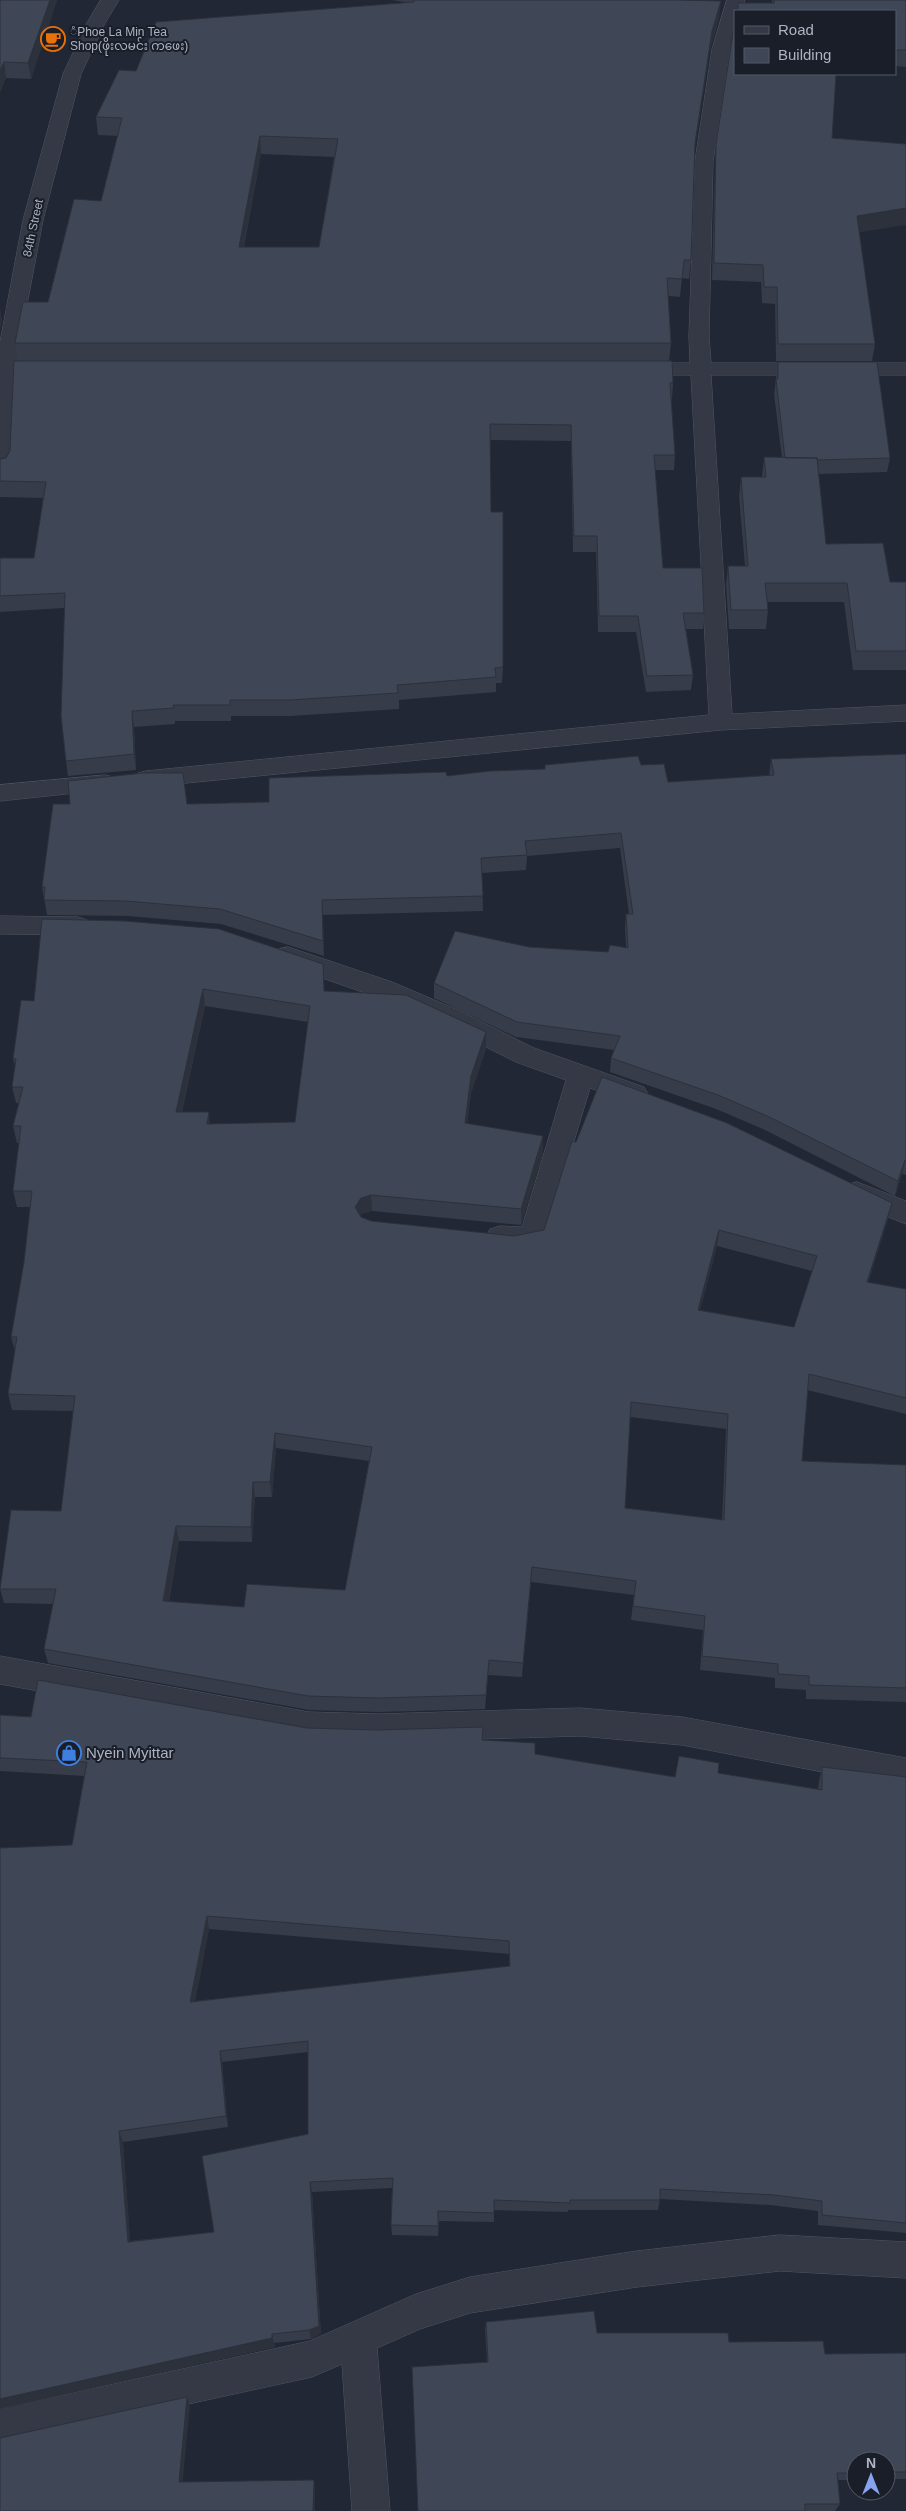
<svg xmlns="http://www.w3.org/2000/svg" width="906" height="2511" font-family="Helvetica,'Noto Sans Myanmar',sans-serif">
  <rect width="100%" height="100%" fill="#212734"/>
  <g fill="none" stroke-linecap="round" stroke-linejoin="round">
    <defs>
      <path id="street" d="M101,0H119L105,23L81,74L43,220L16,363L58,365L61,369L58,373L15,375L11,467L8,472L0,474V342L23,220L63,74L87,23Z
        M727,0H745L741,11H735V33L730,49L713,161L709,336L711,363H906V375H711L732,714L906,705V721L721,730L146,787L138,785L134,779L138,773L146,771L709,715L691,375H634L627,373L624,369L627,365L634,363H690L689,336L695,161L712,49Z
        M105,775L113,777L117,783L113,789L0,801V785Z
        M0,916L78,917L87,920L90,926L87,932L78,935L0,934Z
        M288,947L392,982L460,1011L534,1048L644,1087L648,1094L644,1101L635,1104L590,1088L543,1244L514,1250L490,1245L486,1237L490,1229L500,1226L522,1227L566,1080L516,1062L442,1025L374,996L279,963L275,956L279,949Z
        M857,1182L906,1201V1224L847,1201L843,1193L847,1185Z
        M0,1656L309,1712L379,1714L580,1708L682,1717L906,1758V1788L682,1745L580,1736L379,1742L309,1740L0,1684Z
        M780,2235L906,2242V2278L780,2271L637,2287L470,2313L420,2329L377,2348L390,2511H352L342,2364L312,2377L0,2445V2409L310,2341L416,2294L470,2277L637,2251Z"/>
    </defs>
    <use href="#street" stroke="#515663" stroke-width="1"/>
    <use href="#street" fill="#343945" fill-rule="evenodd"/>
  </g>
  <path fill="#363c49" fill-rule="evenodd" d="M0,0H57L31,79L6,78L0,92Z
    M392,0H680L719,19L710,49L694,153L691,260L689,279L682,278L680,297L668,296L671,343L669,361L673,383L672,399H671L675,455L674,470H655L663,568L704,613L703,629H686L693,675L691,690L646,692L636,632H598L596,552H573L571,441L490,440L491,512L503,667L502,683H496V692L399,700V709L291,716H231V721H175V724L134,727L136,770L68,776L66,761L64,608L0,612V558H34L43,498L0,497V459L6,458L10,451L18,361L15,343L48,302L101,201L118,136L98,135L96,117L136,71L411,3ZM261,154L334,157L319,247H244Z
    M772,0H906V67L895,66V11H738V3H772Z
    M832,138L859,232L875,344L872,361H776L775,304L762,303L761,282L712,280L715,161L716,144Z
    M778,362L890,458L887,472L819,474L826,544L890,582H906V670H853L844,602H767L768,610L766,629H729L726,585L728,566H745L739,496L741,477H762L764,457L782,458L774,394Z
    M906,754V1175L902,1174L895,1196L765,1130L716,1109L610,1072L611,1058L614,1050L516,1037L434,998V983L529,947L608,952L626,947L625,929L626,914H629L620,848L527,856L526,870L482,873L483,911L323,915L324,956L221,924L128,916L47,915L42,887L187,804L269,802L447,776L641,765L668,782L769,776L771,759Z
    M323,964L324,991L486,1032V1049L471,1093L467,1124L543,1136V1153L521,1225L372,1211L361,1214L360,1216L361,1217L371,1221L514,1236L888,1219L868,1283L906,1289V1414L807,1390L802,1461L906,1465V1702L806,1699V1690L775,1688V1678L700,1670L703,1630L631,1620L634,1595L531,1582L522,1677L488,1675L485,1709L379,1712L309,1710L48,1663L44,1649L53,1604L4,1603L0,1589L61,1511L73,1411L12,1410L8,1394L15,1351L11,1337L24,1262L30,1207H17L13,1191L19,1143H17L13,1126L19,1103H16L12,1087L15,1065L13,1059L34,1001ZM205,1006L308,1022L295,1122L210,1124L182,1112ZM717,1246L812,1271L794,1327L700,1310ZM630,1417L726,1429L722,1520L625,1508ZM276,1448L369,1461L345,1590L244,1607L169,1602L179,1541L252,1542L255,1497H272Z
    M0,1715L307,1728L482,1740L535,1754L675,1777L718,1773L818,1789L819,1781L822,1767L906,1777V2233L818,2225V2211L770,2205L660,2199L658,2210H568V2212L494,2210V2222L439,2221L438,2236L392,2235L391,2225L392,2188L312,2192L321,2334L311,2339L274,2343L275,2347L0,2409L72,1845L84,1776L0,1771ZM209,1929L509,1954V1966L195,2001ZM308,2052V2134L214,2232L130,2241L123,2142L228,2127L222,2062Z
    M486,2322L597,2333L729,2342L825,2354L906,2353V2479H886V2461H856V2480H838L840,2504L835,2511H418L487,2362L485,2330Z"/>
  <path fill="#2c313c" d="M50,0H57L31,79L28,63Z
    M721,1L719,19L710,49L693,161L695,143L712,31Z
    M4,62L6,78L0,92V71Z
    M260,136L261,154L240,265L239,247Z
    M906,208V225L855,233L857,216Z
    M0,307L2,320L0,332Z
    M132,711L134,727L136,770L134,754Z
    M322,900L323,915L324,956L323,941Z
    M203,989L205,1006L178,1128L176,1112Z
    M486,1032V1049L471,1093L465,1140V1123L471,1076Z
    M209,1112L211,1129L207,1124Z
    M543,1136V1153L521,1225V1209Z
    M905,1160L902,1174L895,1196L898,1181Z
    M371,1195L372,1211L361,1214L356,1223L355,1207L361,1198Z
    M892,1203L888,1219L863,1298L867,1282Z
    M719,1230L717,1246L696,1326L698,1310Z
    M275,1433L276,1448L272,1497L270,1482Z
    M253,1482L255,1497L252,1542L251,1527Z
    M176,1526L179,1541L166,1616L163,1601Z
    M532,1567L531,1582L522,1677L523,1663Z
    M207,1916L209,1929L193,2014L190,2002Z
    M220,2051L222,2062L228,2127L226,2116Z
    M119,2131L123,2142L131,2251L128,2242Z
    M310,2182L312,2192L321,2334L311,2339L309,2330Z
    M272,2334L275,2347L0,2409V2399Z
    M187,2397L190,2406L182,2489L179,2482Z
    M314,2480L315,2487V2511H313Z"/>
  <path fill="#3f4655" stroke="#2c313c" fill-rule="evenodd" d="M0,0H50L28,63L4,62L0,71Z
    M414,0H677L721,1L712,31L695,143L691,260H684L682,279L667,278L671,343H15L23,302H48L74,199L101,201L122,118L96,117L119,70L136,71L156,22L414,2ZM260,136L338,139L319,247H239Z
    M774,0H906V50H895V11H738V3H774Z
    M735,28V74H836L832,138L906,144V208L857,216L875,344H778L777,287H764L763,265L714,263L716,144L733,33Z
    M14,361H672L673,383H670L675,455H654L663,568H702L704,613H683L693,675L647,676L638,616H599L597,536H574L571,425L490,424L491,512H503V667L495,668L496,677L397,685L398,693L290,700H230V705H173L174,708L132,711L134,754L66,761L61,716L65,593L0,596V558H34L46,482L0,481V459L6,458L10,451Z
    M778,362H877L890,458L817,460V458H785L776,379H778Z
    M764,457L817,458L826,544L883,543L890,582H906V651H856L847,583H765L768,610H731L728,566H748L741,477H766Z
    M906,754V1160H905L898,1181L767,1116L718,1095L611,1058L620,1036L517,1022L434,983L455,931L529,947L608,952L610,945L628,948L626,914H633L621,833L525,841L527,855L481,858L483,896L322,900L323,941L220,909L126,901L44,900L45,887H42L53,804H70L68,781L143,773H183L187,804L269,802V778L446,772L447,776L490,771L545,769V765L638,756L641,765L664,764L668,782L774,775L771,759Z
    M42,919L125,921L219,929L323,964L324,991L406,995L486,1032L471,1076L465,1123L543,1136L521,1209L371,1195L361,1198L355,1207L361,1217L371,1221L514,1236L544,1230L572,1141L576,1142L602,1077L727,1123L892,1203L867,1282L906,1289V1398L809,1374L802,1461L906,1465V1688L809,1685V1676L778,1674V1664L702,1656L705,1616L633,1606L636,1581L532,1567L523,1663L489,1660L486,1695L378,1698L308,1696L44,1649L56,1589H0L11,1510L61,1511L75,1396L8,1394L17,1337H11L24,1262L32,1191H13L21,1126H13L23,1087H12L16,1059H13L21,1000L34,1001ZM203,989L310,1006L295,1122L207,1124L209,1112H176ZM719,1230L817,1256L794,1327L698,1310ZM631,1402L728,1414L724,1520L625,1508ZM275,1433L372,1447L345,1590L247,1584L244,1607L163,1601L176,1526L251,1527L253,1482H270Z
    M38,1680L307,1728L378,1730L483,1727L482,1740L535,1743V1754L675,1777L679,1756L719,1763L718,1773L822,1790V1767L906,1777V2223L822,2215V2201L774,2195L660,2189V2200H570V2203L494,2200V2213L438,2211V2226L391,2225L393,2178L310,2182L319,2326L309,2330L272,2334V2338L0,2399V1848L72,1845L87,1762L0,1758V1715L31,1717ZM207,1916L509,1941L510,1966L190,2002ZM308,2041V2134L202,2156L214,2232L128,2242L119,2131L226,2116L220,2051Z
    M594,2311L597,2333H728L729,2342L823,2341L825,2354L906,2353V2472H886V2461H856V2473H837L840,2504H805V2511H418L412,2367L488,2362L486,2322Z
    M187,2397L179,2482L314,2480L313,2511H0V2438Z"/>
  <defs>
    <symbol id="cafe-ring" viewBox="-11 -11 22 22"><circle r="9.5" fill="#191e29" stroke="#e8710a" stroke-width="1.5"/><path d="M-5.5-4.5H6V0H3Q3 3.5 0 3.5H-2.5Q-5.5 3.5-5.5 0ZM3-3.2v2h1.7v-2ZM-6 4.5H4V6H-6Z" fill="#e8710a"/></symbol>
    <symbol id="shop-ring" viewBox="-11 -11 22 22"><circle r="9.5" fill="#191e29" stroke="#3f7fe0" stroke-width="1.5"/><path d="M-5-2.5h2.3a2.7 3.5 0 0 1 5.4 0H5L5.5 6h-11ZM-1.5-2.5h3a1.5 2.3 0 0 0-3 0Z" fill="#3f7fe0"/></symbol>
  </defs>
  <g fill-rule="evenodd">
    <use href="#cafe-ring" x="39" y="25" width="28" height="28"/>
    <use href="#shop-ring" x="55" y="1739" width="28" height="28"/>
  </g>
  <g text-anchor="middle" stroke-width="4" stroke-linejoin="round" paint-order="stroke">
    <g font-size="12" fill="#aeb3c2" stroke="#191e29" text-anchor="start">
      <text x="70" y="36">ံPhoe La Min Tea<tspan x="70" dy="14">Shop(ဖိုးလမင်း ကဖေး)</tspan></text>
    </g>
    <g font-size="12" fill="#aeb3c2" stroke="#191e29">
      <text transform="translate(33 228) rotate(-78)" y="4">84th Street</text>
    </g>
    <g font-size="15" fill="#aeb3c2" stroke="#191e29" text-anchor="start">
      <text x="86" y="1758">Nyein Myittar</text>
    </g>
  </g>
  <rect x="734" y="10" width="162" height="65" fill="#191e29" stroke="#555a66"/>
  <rect x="744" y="26" width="25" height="8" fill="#343945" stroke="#555a66"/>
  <text x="778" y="35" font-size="15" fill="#aeb3c2">Road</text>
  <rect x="744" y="48" width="25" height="15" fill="#3f4655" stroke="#555a66"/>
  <text x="778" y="60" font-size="15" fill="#aeb3c2">Building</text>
  <g transform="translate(871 2476)"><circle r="24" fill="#191e29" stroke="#555a66"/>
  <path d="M0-4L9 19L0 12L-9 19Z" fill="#86a3ee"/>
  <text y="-8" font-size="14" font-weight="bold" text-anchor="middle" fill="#aeb3c2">N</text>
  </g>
</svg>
